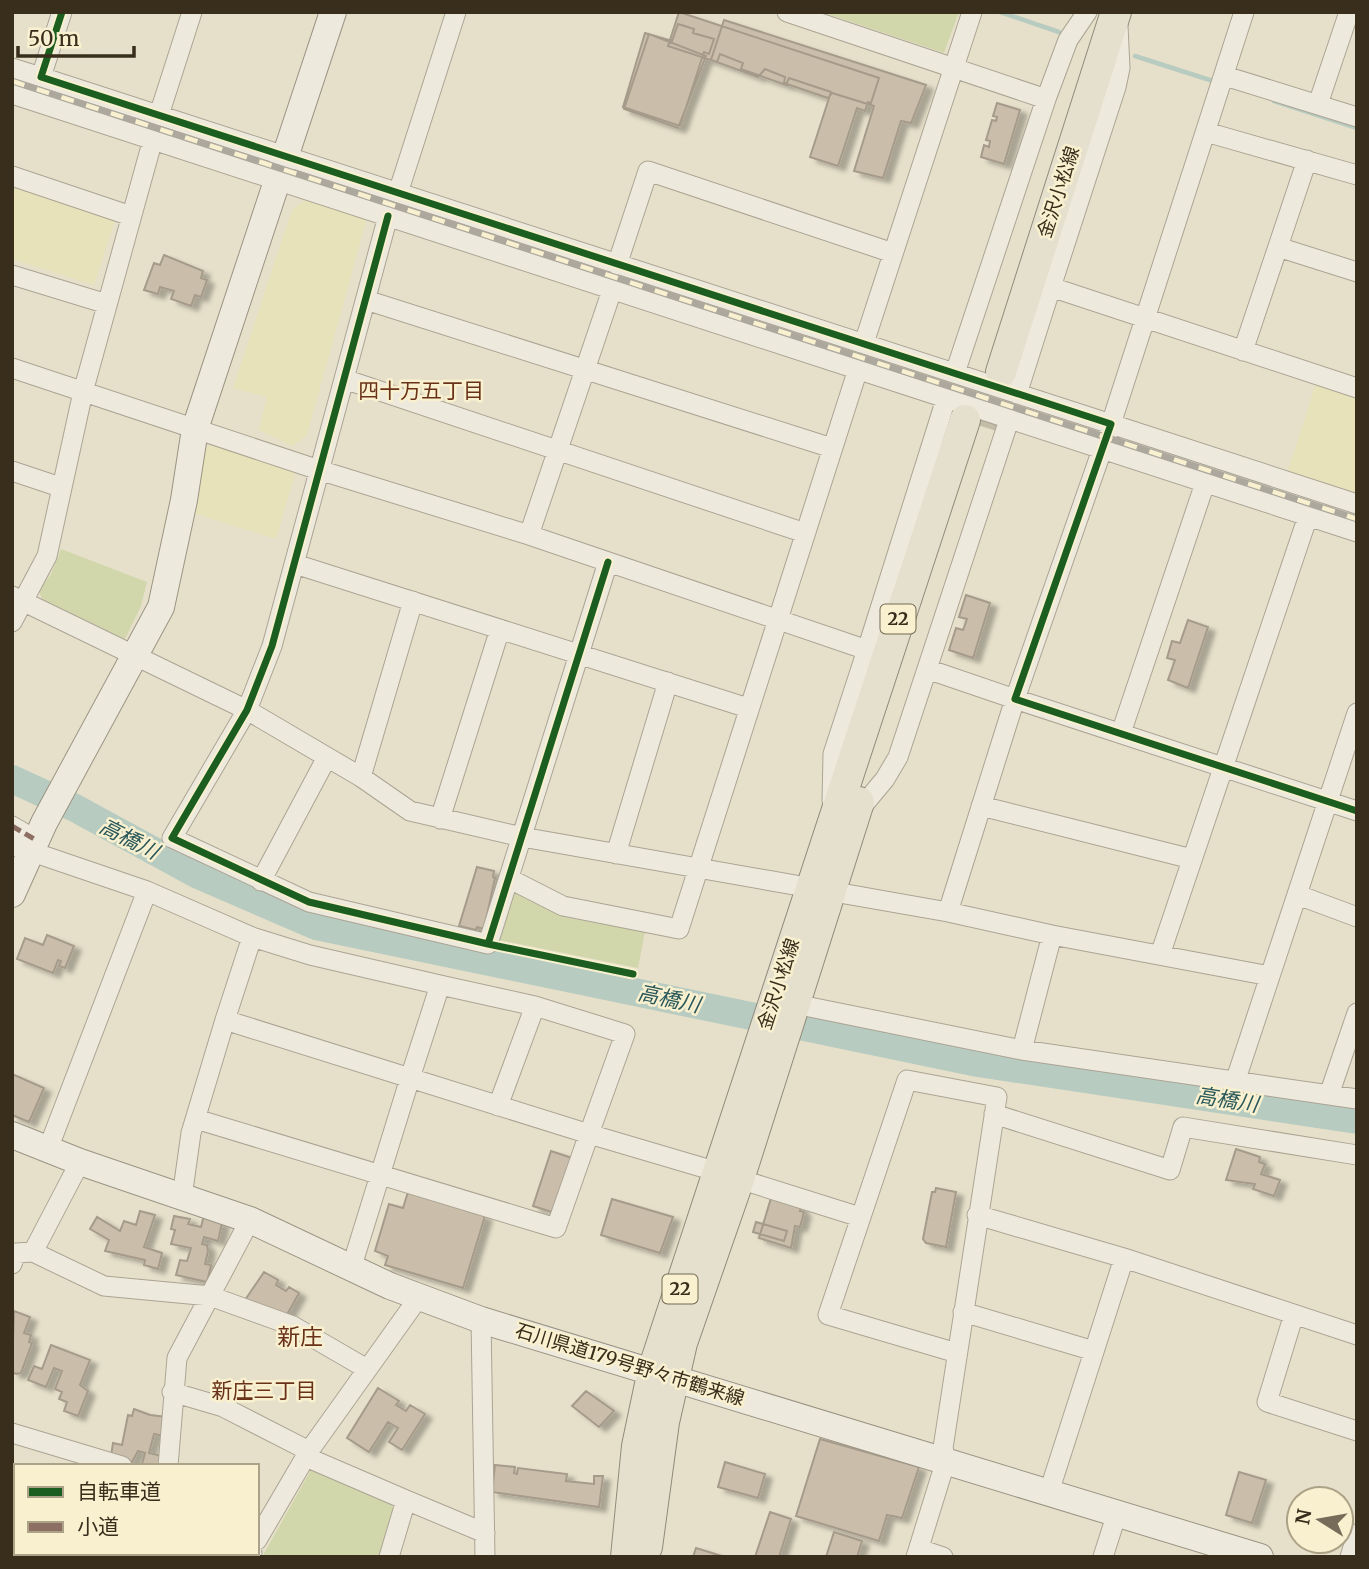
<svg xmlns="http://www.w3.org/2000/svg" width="1369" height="1569" font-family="Merriweather,'Noto Sans JP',serif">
  <defs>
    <filter id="shadow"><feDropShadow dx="7" dy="4.5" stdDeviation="2" flood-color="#0004"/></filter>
  </defs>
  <rect width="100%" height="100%" fill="#e6e0ca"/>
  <path fill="#e7e2ba" d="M12,182L116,217L94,285L12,259Z
    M307,199L367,218L307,435L293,446L259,430L267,397L233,388L292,210Z
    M1316,383L1357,397V493L1288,471Z
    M214,443L296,470L276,539L190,512L202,450Z"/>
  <path fill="#d2d7ab" d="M822,12H959L944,53Z
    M61,549L147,582L141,606L125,639L42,599L39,591L51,574Z
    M514,892L564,917L645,932L638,968L499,940Z
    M312,1468L396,1504L379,1557H262Z"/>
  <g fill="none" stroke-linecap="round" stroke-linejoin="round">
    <path stroke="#b7cbc0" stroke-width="4.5" d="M1000,12L1059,32
      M1135,56L1216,82
      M1274,101L1357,128"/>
    <path stroke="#b7cbc0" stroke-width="28" d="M12,779L75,808L198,875L316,926L978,1063L1357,1120"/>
  </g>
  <path fill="#cabeab" stroke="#a69b8a" stroke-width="2" filter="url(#shadow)" d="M679,12L879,78L871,103L868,102L865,111L857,108L838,166L810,157L831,92L789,78L786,85L741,69L743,63L720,54L717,62L668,46Z
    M724,20L926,85L911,123L901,121L883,178L854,171L874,106L832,93L828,98L784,83L785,77L765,69L758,77L711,60Z
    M678,24L694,29L693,33L714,39L709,54L704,52L680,126L623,107L645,33L672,41Z
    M649,34L706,56L678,128L624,109Z
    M997,103L1020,110L1004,164L981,157L984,145L989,147L990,141L986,140L992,120L996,121L997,117L993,116Z
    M164,255L203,271L201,278L207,280L201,297L195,295L191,306L171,299L174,291L160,287L158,294L144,290L154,263L160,265Z
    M966,595L990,603L973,658L949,650L956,628L963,630L967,619L959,617Z
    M1188,620L1208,627L1188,688L1168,680L1175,660L1167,658L1172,641L1180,643Z
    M477,867L494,871L493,877L495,878L484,929L477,927L476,930L459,926Z
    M47,935L74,946L65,968L59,966L61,961L58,960L53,973L17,959L25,938L43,945Z
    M12,1074L44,1088L29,1122L12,1115Z
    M12,1074L44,1088L29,1122L12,1115Z
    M1236,1149L1260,1157L1259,1162L1265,1164L1261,1174L1280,1180L1274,1196L1253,1189L1255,1184L1226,1180Z
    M551,1151L572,1158L555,1213L533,1206Z
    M936,1188L956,1192L946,1247L926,1243L923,1239L932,1192H935Z
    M408,1192L485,1216L463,1288L385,1265L388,1256L375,1251L389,1204L403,1208Z
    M771,1198L801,1207L800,1211L804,1212L800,1227L795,1226L791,1248L759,1238Z
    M612,1199L673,1217L660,1253L601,1235Z
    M140,1211L155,1215L144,1247L162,1253L158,1269L144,1265L145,1260L105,1251L109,1240L90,1229L97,1217L120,1231L124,1221L136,1225Z
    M204,1215L222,1223L218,1241L204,1237L202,1244L207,1245L208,1251L205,1264L211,1265L207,1282L176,1275L180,1260L187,1261L191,1248L171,1244L175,1230L171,1229L174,1216L190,1219L188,1224L201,1227Z
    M756,1222L787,1231L784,1241L753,1232Z
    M264,1272L278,1280L276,1285L286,1291L289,1287L299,1293L284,1320L243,1303Z
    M14,1311L30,1317L24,1333L31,1335L29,1342L32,1343L21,1373L16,1374L12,1372Z
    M51,1345L90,1360L80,1385L88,1391L78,1416L64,1411L67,1402L59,1399L62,1392L55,1389L62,1371L54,1368L46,1387L28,1380L34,1366L42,1369Z
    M378,1388L399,1401L396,1405L406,1411L410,1405L425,1414L402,1450L389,1442L398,1428L388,1422L369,1452L347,1438Z
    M378,1388L399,1401L396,1405L406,1411L410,1405L425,1414L402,1450L389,1442L398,1428L388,1422L369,1452L347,1438Z
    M586,1391L614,1411L599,1427L572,1406Z
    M134,1409L150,1415L168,1417L164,1436L154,1434L149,1453L162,1456L160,1466L142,1464L145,1453L138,1451L132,1462L111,1456L113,1443L122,1445L128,1415L132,1416Z
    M820,1439L919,1467L902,1518L887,1515L879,1541L796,1516Z
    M725,1462L765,1474L758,1498L718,1487Z
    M495,1465L515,1467L514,1473L517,1474L518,1468L567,1474L566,1481L594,1484V1476H603L599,1507L492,1492Z
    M1239,1472L1266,1480L1252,1523L1226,1515Z
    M770,1512L791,1519L779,1557H755Z
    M834,1532L862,1541L857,1557H826Z
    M696,1548L725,1557H693Z"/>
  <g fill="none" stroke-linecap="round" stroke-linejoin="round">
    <path stroke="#c3bca7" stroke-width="30" stroke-dasharray="30 15" stroke-linecap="butt" d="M984,427L1001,372"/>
    <defs>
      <path id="street" d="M62,12L41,77L1111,424L1015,699L1357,811
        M787,12L1046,99L1068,40L1087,12
        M1244,12L1111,424L1357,504
        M12,68L41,77
        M1225,76L1357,117
        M12,94L1357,532
        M1318,104L1349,12
        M159,115L192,12
        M1206,132L1357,175
        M12,176L131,216
        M398,193L456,12
        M388,216L272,646L247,710L172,838L309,902L488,944L608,562
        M1278,247L1357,272
        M617,265L648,171L893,253
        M12,275L107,304
        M1051,287L1116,87L1120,68L1118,26
        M366,300L832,448
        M864,343L972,12
        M1243,351L1307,160
        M12,368L319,470L529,535L867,650L946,399
        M955,373L1046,99
        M344,379L805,533
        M1017,394L1051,287L1357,388
        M12,471L60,487
        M529,535L612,290
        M295,564L748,708
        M12,596L247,710L361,777L410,811L522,837L948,912
        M12,622L47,556L83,392L153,139
        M927,669L1009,420
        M1121,733L1205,483
        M361,777L413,601
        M832,801L833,754L867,650
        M981,806L1192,859
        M855,815L885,779L898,757L927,669L1015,699L948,912L1052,935L1022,1050
        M440,819L500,629
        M12,826L36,840
        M12,845L147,891
        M616,854L668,682
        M510,879L563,906L679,929L858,369
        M261,881L326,759
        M1298,895L1357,917
        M1052,935L1270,976
        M1160,955L1308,516
        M795,1004L1022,1050L1357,1099
        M225,1020L252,937L310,955L440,985
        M1235,1082L1357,713
        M1329,1095L1357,1013
        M498,1106L535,1006
        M994,1114L1170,1170L1183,1127L1357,1155
        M196,1119L556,1228L589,1134L410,1078L351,1269
        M48,1149L147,891L252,937
        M739,1179L860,1217
        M182,1197L191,1133L225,1020L410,1078L440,985L535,1006L625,1034L589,1134L718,1172
        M977,1215L1124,1258L1357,1335
        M33,1252L104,1286L210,1296L293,1326L367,1369
        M12,1264L16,1253L33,1252L80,1162
        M963,1312L1094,1351
        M1294,1314L1267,1402L1357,1431
        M481,1320L485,1557
        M172,1392L223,1407L309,1451
        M12,1433L122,1466
        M306,1457L406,1500L389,1557
        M168,1466L177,1358L250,1220
        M1049,1492L1124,1258
        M406,1500L485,1533
        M257,1540L309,1451L419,1297
        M12,1543L16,1544
        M919,1549L943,1557
        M45,1553L56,1557
        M156,1557V1553
        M251,1557L252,1553
        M916,1557L946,1460L943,1448L997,1097L907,1080L828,1315L957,1353
        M1103,1557L1117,1513
        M1350,1557L1357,1534"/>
      <path id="secondary" d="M12,894L44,823L161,607L184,500L195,429L333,12
        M12,1135L80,1162L250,1220L390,1286L481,1320L1260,1557"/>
      <path id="primary" d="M1001,372L1116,12
        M647,1547L664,1422L682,1343L739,1179L859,802
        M626,1557L637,1446L653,1370L965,420"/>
    </defs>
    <use href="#street" stroke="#aba494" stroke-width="21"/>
    <use href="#secondary" stroke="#9a9484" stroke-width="28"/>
    <use href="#primary" stroke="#908a7b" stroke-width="32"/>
    <use href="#street" stroke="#ede9dd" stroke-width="19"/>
    <use href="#secondary" stroke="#ede9dd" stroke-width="26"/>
    <use href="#primary" stroke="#e5e0cd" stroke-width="30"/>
    <defs>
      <path id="rail" d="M12,81L1357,519"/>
    </defs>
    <use href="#rail" stroke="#aca89d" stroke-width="7"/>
    <use href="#rail" stroke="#f8f0cf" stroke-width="4.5" stroke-dasharray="13" stroke-linecap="butt"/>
    <path stroke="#8d6e63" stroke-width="5" stroke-dasharray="10 5" stroke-linecap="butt" d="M12,826L36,840"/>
    <defs>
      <path id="cycleway" d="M62,12L41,77L1111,424L1015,699L1357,811
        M388,216L272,646L247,710L172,838L309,902L488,944L608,562
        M488,944L633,974"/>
    </defs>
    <use href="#cycleway" stroke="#f8f0cf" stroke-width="11"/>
    <use href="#cycleway" stroke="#1b5e20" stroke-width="7"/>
  </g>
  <g text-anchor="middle" stroke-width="5" stroke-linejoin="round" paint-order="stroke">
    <g fill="#f8f0cf" stroke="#726852" stroke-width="2">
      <rect x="880.5" y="604.5" width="35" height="29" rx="5"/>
      <rect x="662.5" y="1274.5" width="35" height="29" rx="5"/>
    </g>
    <g font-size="18" font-weight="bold" fill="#392d1c">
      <text x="898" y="625">22</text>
      <text x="680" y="1295">22</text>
    </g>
    <g font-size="19" fill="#392d1c" stroke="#f8f0cf">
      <text transform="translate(1058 192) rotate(-72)" y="7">金沢小松線</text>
      <text transform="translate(778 984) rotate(-72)" y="7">金沢小松線</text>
      <text transform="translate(630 1364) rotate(17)" y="7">石川県道179号野々市鶴来線</text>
    </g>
    <g font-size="21" fill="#693218" stroke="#f8f0cf">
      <text x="421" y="398">四十万五丁目</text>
      <text x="264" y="1398">新庄三丁目</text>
    </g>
    <g font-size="21" font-style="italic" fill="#2a585a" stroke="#f8f0cf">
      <text transform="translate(129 839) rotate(27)" y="7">高橋川</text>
      <text transform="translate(669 999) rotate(12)" y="7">高橋川</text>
      <text transform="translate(1227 1100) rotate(9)" y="7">高橋川</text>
    </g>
    <g font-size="23" fill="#693218" stroke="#f8f0cf">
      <text x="300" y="1345">新庄</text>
    </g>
  </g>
  <rect width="1369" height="1569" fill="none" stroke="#392d1c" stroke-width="28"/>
  <rect x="14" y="1464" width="245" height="91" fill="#f8f0cf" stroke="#aca287" stroke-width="2"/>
  <rect x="28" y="1487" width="35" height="10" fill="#1b5e20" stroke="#aca287" stroke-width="2"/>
  <text x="77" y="1499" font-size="21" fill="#392d1c">自転車道</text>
  <rect x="28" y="1522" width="35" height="10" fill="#8d6e63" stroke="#aca287" stroke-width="2"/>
  <text x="77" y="1534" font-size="21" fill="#392d1c">小道</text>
  <g transform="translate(1320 1520) rotate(281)"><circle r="33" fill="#f8f0cf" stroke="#aca287" stroke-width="2"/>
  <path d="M0-5L12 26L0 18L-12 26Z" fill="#766c59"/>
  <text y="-10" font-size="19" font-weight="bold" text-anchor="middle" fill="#392d1c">N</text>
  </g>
  <path d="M18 46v10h116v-10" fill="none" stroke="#392d1c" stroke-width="3.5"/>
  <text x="28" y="46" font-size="21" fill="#392d1c" stroke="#f8f0cf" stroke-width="5" paint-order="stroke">50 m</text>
</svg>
